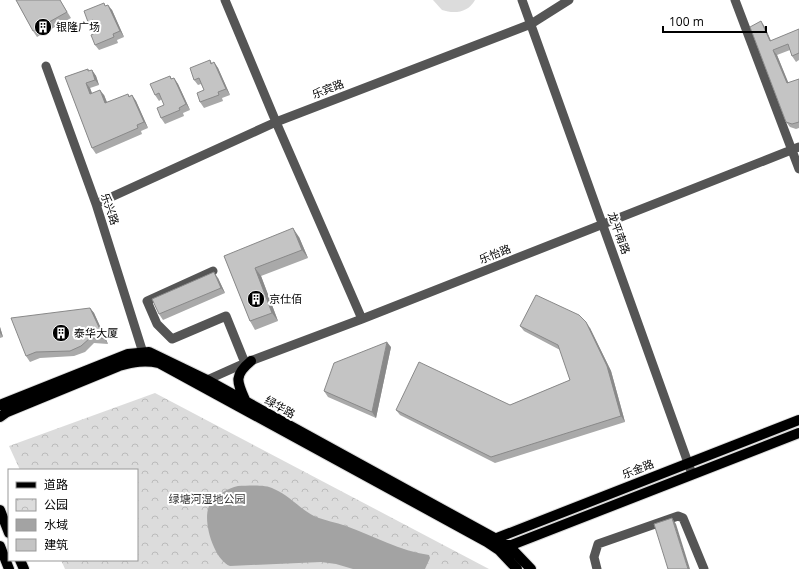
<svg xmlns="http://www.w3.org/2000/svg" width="799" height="569" font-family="'Open Sans','Noto Sans SC',sans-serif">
  <defs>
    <pattern id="park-crowns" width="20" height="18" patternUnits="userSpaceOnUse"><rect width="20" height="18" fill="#dcdcdc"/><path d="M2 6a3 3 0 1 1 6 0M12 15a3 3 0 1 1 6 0" fill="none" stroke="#bbb"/></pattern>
  </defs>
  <rect width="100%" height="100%" fill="#fff"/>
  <path fill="url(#park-crowns)" d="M155,393L489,569H65L61,560H137V470H20L9,446Z"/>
  <path fill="#dcdcdc" d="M433,0H475C468,13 454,14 442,10Z"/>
  <path fill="#a3a3a3" d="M238,486C248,486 265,484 274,489C289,495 300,509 314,516C325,521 336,522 346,526C374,536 400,551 429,555L430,558L425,569H353L336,564L321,562L230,566C214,560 201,519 210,504C216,495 228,488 238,486Z"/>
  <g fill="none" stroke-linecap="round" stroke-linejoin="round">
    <defs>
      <path id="major" d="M246,402C237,382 233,376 251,361
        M0,405L128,354L149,352L207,380L509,546L531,569
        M0,417L7,412L119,366C134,362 144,360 159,363L487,542L499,550L517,569
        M0,510L9,533
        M492,540L799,420
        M0,546L9,569
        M504,548L799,433
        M20,560L24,569"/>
    </defs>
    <use href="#major" stroke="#dbdbdb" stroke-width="12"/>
    <path stroke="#555" stroke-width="9" d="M225,0L276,122L362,319
      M522,0L692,474
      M735,0L799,169
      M46,66L96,204L145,359
      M96,204L276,122L531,24L569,0
      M213,271L147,301L157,324L172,339L226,316L245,363
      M204,384L207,380L245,363L362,319L799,147
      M597,569L594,557L598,544L678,516L683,518L704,569"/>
    <use href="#major" stroke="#000" stroke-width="10"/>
  </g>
  <path fill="#a9a9a9" d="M16,0H60L71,18L37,37L33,31Z
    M106,6L112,10L124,37L117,40L118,43L99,50L95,45L98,32L96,26L92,28L88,22Z
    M765,27L771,41L799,29V60L796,62L792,56L790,50L777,55L788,83L799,79V128L796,129L790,127L786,122Z
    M210,60L212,63L214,62L218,68L230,95L222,98L223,101L204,108L200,102L204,90L201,84L198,85L194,80Z
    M88,69L89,71L92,70L96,76L99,85L90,88L92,93L104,95L107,102L132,95L136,101L148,128L141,131L142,134L96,154L92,148L65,77Z
    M170,76L172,79L174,78L178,84L190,110L183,113L184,116L165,124L161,118L164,105L162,99L159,101L155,95Z
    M299,237L308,258L261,276L278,321L255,330L250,321L224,256Z
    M218,278L225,293L163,320L159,314Z
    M90,308L94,313L108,344L94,343L85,352L74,356L40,358L30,362L26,356Z
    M520,326L590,328L611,371L625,422L495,463L400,415L396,410L510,405L570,380L560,350L524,331Z
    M0,327L3,337L0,338Z
    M391,347L376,418L328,397L324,391Z"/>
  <path fill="#898989" d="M108,5L112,10L124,37L120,31Z
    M761,21L765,27L773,46L770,41Z
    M773,50L777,55L791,89L787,83Z
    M214,62L218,68L230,95L226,89Z
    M92,70L96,76L99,85L95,80Z
    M174,78L178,84L190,110L186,104Z
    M86,83L90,88L94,99L90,94Z
    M100,90L104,95L109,108L105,103Z
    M132,95L136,101L148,128L144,122Z
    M293,228L299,237L308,258L302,250Z
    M255,268L261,276L278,321L272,313Z
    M214,272L218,278L225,293L221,288Z
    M90,308L94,313L108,344L104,338Z
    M586,322L590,328L611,371L625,422L621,416Z
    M0,327L3,337L0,333Z
    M387,342L391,347L376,418L372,412Z
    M672,518L676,524L690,569H688Z"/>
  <path fill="#c4c4c4" stroke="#898989" d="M16,0H60L67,12L33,31Z
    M104,3L105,6L108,5L120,31L113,34L114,37L95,45L91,35L98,32L93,20L88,22L84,11Z
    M761,21L770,41L799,29V53L792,56L788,44L773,50L787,83L799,79V122L792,124L786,122L750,27Z
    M210,60L211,64L214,62L226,89L218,92L219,95L200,102L197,93L204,90L199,78L194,80L190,68Z
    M88,69V71L92,70L95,80L86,83L90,94L100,90L105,103L128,94L129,97L132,95L144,122L137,125L138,128L92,148L65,77Z
    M170,76L171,79L174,78L186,104L179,108L180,110L161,118L157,108L164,105L159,93L155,95L150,84Z
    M293,228L302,250L255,268L272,313L250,321L224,256Z
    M214,272L221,288L159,314L152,299Z
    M536,295L579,315L586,322L607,366L621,416L491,457L396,410L419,362L510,405L570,380L558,345L520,326Z
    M90,308L104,338H90L81,346L70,351L36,352L26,356L11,318Z
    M387,342L372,412L324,391L334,363Z
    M672,518L688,569H668L654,524Z"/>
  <defs>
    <symbol id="building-disc" viewBox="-11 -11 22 22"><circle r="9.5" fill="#000" stroke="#fff"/><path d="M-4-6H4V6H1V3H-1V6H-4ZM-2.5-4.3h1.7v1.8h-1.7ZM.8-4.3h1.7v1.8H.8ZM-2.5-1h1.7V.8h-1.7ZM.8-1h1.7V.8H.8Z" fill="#fff"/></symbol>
  </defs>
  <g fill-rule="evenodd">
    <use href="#building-disc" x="33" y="17" width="20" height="20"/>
    <use href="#building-disc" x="246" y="289" width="20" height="20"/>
    <use href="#building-disc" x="51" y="323" width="20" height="20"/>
  </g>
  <g text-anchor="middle" stroke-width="4" stroke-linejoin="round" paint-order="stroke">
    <g font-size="11" fill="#000" stroke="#fff" text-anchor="start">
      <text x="56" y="31">银隆广场</text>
      <text x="269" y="303">京仕佰</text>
      <text x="74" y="337">泰华大厦</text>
    </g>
    <g font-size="11" fill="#000" stroke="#fff">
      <text transform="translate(328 89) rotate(-21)" y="4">乐宾路</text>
      <text transform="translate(110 209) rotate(71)" y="4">乐兴路</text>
      <text transform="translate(619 233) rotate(70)" y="4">龙平南路</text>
      <text transform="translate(495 254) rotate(-21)" y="4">乐怡路</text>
      <text transform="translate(280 407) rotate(29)" y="4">绿华路</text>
      <text transform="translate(638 469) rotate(-21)" y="4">乐金路</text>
    </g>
    <g font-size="11" fill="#333" stroke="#fff">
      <text x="207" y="503">绿塘河湿地公园</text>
    </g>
  </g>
  <rect x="8" y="469" width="130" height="92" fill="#ffffff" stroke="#999999"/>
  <rect x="16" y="482" width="20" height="6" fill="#000000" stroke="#999999"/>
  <text x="44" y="489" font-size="12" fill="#000000">道路</text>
  <rect x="16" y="499" width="20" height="12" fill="url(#park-crowns)" stroke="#999999"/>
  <text x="44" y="509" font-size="12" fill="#000000">公园</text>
  <rect x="16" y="519" width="20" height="12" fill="#a3a3a3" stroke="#999999"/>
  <text x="44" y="529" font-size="12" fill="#000000">水域</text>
  <rect x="16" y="539" width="20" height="12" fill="#c4c4c4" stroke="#999999"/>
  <text x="44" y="549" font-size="12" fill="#000000">建筑</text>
  <path d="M663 26v6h103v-6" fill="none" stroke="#000000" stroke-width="2"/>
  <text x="669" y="26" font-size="12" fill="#000000" stroke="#ffffff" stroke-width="3" paint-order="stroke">100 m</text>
</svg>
